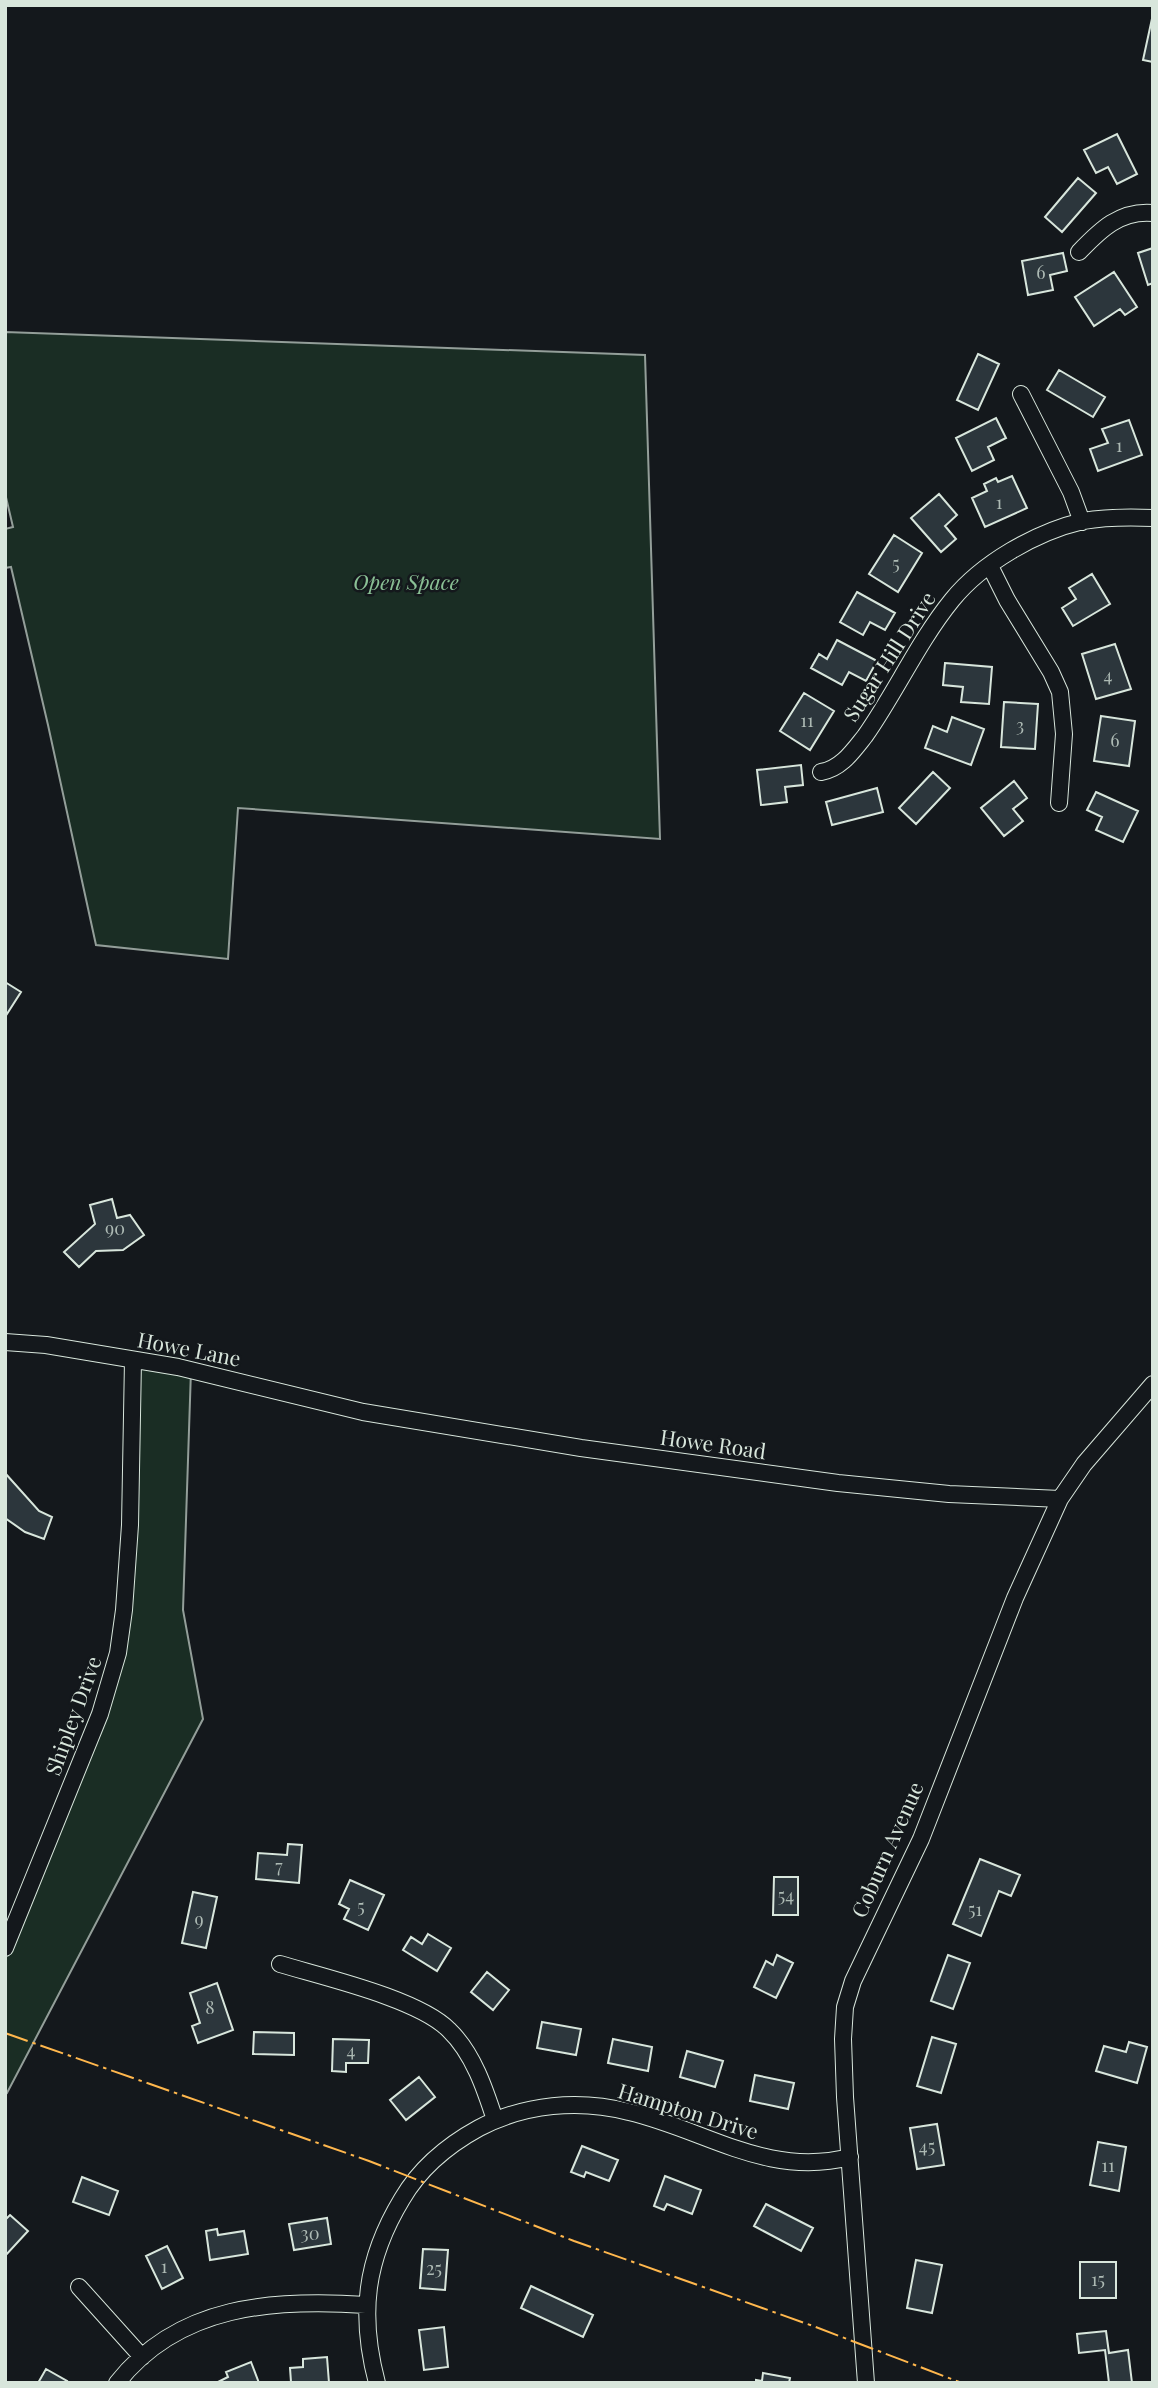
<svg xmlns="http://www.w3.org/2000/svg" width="1158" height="2388" font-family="'Playfair Display',serif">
  <rect width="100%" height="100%" fill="#14181c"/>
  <path fill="#1a2d24" stroke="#939e99" stroke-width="2" d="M5,332L645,355L660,839L238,808L228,959L96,945L48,725L11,567L5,568V529L13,527L5,493Z
    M133,1360L191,1370L183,1610L203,1719L7,2093L5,2092V1948L114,1673Z"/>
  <path fill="#2c363c" stroke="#d8e6dc" stroke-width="2" d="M1153,14V62L1143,60Z
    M1117,134L1137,174L1117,184L1108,167L1096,173L1084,150Z
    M1078,178L1096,193L1062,232L1045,217Z
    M1153,248V283L1148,285L1138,253Z
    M1063,253L1067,271L1050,275L1053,290L1028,295L1022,261Z
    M1114,272L1137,307L1125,315L1120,309L1094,326L1075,297Z
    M978,354L999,364L978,410L957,400Z
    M1059,370L1105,397L1093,417L1047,390Z
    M996,418L1006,438L988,447L994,460L972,471L956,438Z
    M1129,420L1142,455L1098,471L1090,449L1108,443L1102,429Z
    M1012,476L1027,508L985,527L972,498L987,491L984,484L996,478L998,482Z
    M939,494L957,515L945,526L956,539L941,552L911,518Z
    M894,535L922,553L898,592L869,574Z
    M1092,574L1110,604L1073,626L1062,608L1076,599L1069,588Z
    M857,592L895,613L885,630L870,622L863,635L840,622Z
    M837,640L877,661L866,681L849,672L842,685L811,668L819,654L827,659Z
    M1115,644L1131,689L1096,699L1082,654Z
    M945,663L992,667L989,704L961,702L963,687L943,685Z
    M804,693L834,711L810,750L780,731Z
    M1004,702L1038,704L1035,749L1001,747Z
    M1101,716L1135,721L1129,766L1094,761Z
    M952,717L984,729L971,765L925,748L933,726L947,732Z
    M801,765L803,785L785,787L787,802L761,805L757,770Z
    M933,772L950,788L916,824L899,808Z
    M1014,781L1027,798L1013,809L1023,821L1004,836L981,808Z
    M877,788L883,812L832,825L826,802Z
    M1096,792L1138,811L1123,842L1096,830L1102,817L1087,810Z
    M5,982L21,992L5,1017Z
    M112,1199L117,1218L130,1215L144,1235L123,1250L96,1251L79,1267L64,1252L95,1224L90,1205Z
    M5,1473L39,1511L52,1517L44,1539L25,1532L5,1518Z
    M288,1844L302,1845L299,1883L256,1879L258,1853L287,1855Z
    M980,1859L1020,1875L1011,1896L999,1891L981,1936L953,1924Z
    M774,1877H798V1915H773Z
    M350,1880L384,1895L368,1930L344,1919L349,1909L339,1904Z
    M193,1892L217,1897L206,1948L182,1943Z
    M428,1934L451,1948L437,1971L403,1950L411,1937L422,1944Z
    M777,1955L793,1963L776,1998L754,1987L766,1961L773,1965Z
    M948,1955L970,1963L953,2009L931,2001Z
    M487,1972L509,1990L493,2010L471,1992Z
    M217,1983L233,2030L198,2043L192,2026L200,2023L190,1993Z
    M542,2022L581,2029L576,2055L537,2048Z
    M254,2032L294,2033V2055L253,2054Z
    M932,2037L956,2044L941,2093L917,2086Z
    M333,2039L369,2040L368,2063H346V2072L332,2071Z
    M613,2039L652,2047L648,2071L608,2063Z
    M1129,2042L1147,2047L1137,2083L1096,2071L1104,2046L1126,2052Z
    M687,2051L723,2061L715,2087L680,2077Z
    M755,2075L794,2083L788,2109L750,2101Z
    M419,2077L435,2097L406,2120L390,2100Z
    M937,2124L944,2165L917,2169L910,2128Z
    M1098,2142L1126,2147L1119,2191L1090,2185Z
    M582,2146L618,2160L609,2181L586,2172L584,2177L571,2172Z
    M665,2176L701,2190L692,2214L667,2204L664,2210L654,2206Z
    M82,2177L118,2191L109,2215L73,2202Z
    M766,2204L813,2228L801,2251L754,2226Z
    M10,2215L28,2231L5,2256V2220Z
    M327,2218L331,2244L294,2250L289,2224Z
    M217,2229L218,2235L244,2231L248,2254L210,2260L206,2231Z
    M167,2246L183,2278L162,2289L146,2256Z
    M423,2249L448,2250L445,2290L420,2288Z
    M916,2260L942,2265L932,2313L907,2308Z
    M1080,2262H1116V2298H1080Z
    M531,2286L593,2315L583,2337L521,2308Z
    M444,2327L448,2367L424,2370L419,2330Z
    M1106,2331L1109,2353L1128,2350L1132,2383H1109L1105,2350L1079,2353L1077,2334Z
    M327,2357L329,2383L291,2382L290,2368L303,2367V2359Z
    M251,2362L259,2383H216L228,2377L226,2372Z
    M46,2369L67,2381L66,2383H38Z
    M763,2373L790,2378L789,2383H756V2380L762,2381Z"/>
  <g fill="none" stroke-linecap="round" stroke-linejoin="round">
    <defs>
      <path id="street" d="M1079,252C1100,230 1120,210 1153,213
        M1021,394L1071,492L1082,522
        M990,566L1007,600L1051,672L1060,692L1064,734L1059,803
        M821,772C841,769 853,751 865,736C896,692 918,642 952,600C982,563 1036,532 1083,521C1106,517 1130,517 1153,518
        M5,1342L46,1345L178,1367L363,1412L581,1448L838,1483L949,1494L1060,1499
        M5,1948L100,1714L118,1653L124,1610L130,1525L133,1360
        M280,1964C323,1977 419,1999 449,2030C473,2053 485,2089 495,2120
        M79,2287L142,2357
        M117,2383C179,2304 274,2299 366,2305
        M377,2383C359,2315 365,2260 402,2199C420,2168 448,2145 479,2128C525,2104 579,2099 629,2112C706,2130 767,2178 850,2157
        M866,2383L845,2097L843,2039L845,2007L853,1981L921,1839L1015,1598L1060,1499L1084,1464L1153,1384"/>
    </defs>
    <use href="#street" stroke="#d8e6dc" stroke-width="18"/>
    <use href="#street" stroke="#14181c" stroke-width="16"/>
    <path stroke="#ffb74d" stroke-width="2" stroke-dasharray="24 5 3.5 5" stroke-linecap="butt" d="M5,2033L369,2161L574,2241L813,2326L962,2383"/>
  </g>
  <g text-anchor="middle" stroke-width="5" stroke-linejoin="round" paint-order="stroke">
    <g font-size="18" fill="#adbab4">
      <text x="1041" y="279">6</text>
      <text x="1119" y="452">1</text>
      <text x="999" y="509">1</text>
      <text x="896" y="570">5</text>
      <text x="1108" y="682">4</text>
      <text x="807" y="727">11</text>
      <text x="1020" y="732">3</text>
      <text x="1115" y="747">6</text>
      <text x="115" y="1235">90</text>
      <text x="279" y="1873">7</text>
      <text x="786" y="1902">54</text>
      <text x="361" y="1913">5</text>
      <text x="975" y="1916">51</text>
      <text x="199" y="1926">9</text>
      <text x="210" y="2014">8</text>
      <text x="351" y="2057">4</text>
      <text x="927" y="2153">45</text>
      <text x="1108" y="2172">11</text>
      <text x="310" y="2240">30</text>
      <text x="164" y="2273">1</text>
      <text x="434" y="2275">25</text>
      <text x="1098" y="2286">15</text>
    </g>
    <g font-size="21" font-style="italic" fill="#8ac095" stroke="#14181c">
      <text x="406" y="590">Open Space</text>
    </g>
    <g font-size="21" fill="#d8e6dc" stroke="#14181c">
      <text transform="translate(890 657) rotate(-57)" y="7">Sugar Hill Drive</text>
      <text transform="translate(189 1350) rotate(11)" y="7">Howe Lane</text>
      <text transform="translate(713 1445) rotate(8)" y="7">Howe Road</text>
      <text transform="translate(74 1716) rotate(-70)" y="7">Shipley Drive</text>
      <text transform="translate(888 1850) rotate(-66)" y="7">Coburn Avenue</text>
      <text transform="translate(688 2112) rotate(17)" y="7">Hampton Drive</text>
    </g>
  </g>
  <rect width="1158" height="2388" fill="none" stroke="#d8e6dc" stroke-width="14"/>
</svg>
